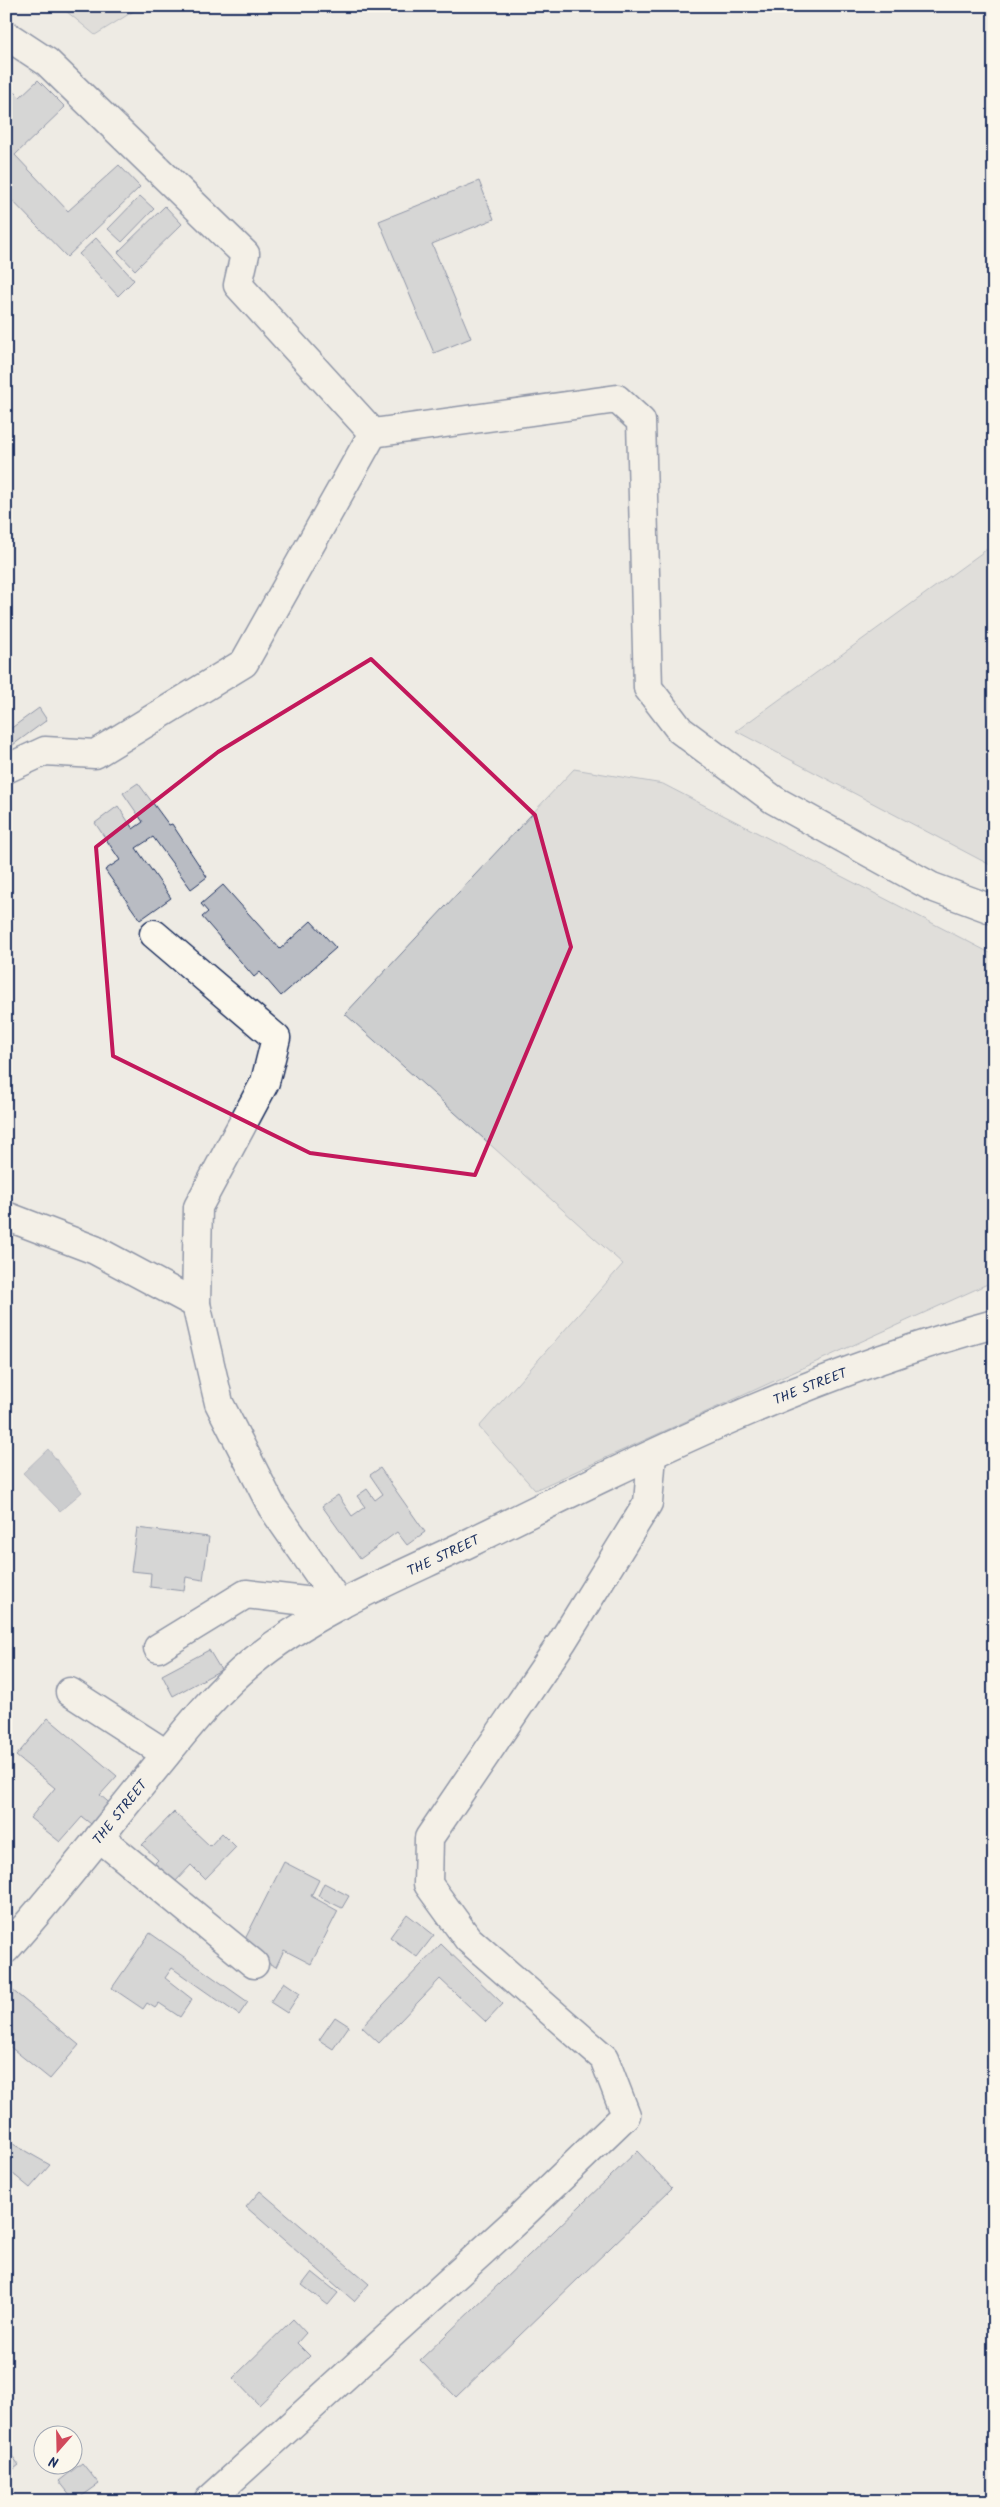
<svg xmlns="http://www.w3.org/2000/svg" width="1000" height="2507" font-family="Kalam,sans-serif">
  <rect width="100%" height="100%" fill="#eeebe4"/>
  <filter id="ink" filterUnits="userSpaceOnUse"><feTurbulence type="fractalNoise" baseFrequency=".02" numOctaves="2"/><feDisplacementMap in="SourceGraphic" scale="10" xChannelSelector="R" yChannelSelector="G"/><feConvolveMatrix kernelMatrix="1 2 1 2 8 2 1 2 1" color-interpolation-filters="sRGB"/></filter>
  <g filter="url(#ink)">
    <path fill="#cecfcf" stroke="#747f96" d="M60,6H142L95,35Z
      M994,544V867L736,731Z
      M574,769L663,784L994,955V1281L535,1490L479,1427L623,1264L345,1014Z"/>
    <path fill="#a3a8b4" stroke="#6d7892" d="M48,1449L82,1492L60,1511L23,1473Z"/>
    <path fill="#b9bcc3" stroke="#1b2f5e" d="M38,80L65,107L15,155L68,211L119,165L140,187L67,257L6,194V110L9,108L6,105V83L20,97Z
      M479,181L494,219L432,244L471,338L434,353L379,221Z
      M140,196L154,209L122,242L108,229Z
      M165,206L182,224L135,270L118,252Z
      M96,238L134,280L118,296L79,254Z
      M39,708L47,720L6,750V732Z
      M138,783L169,825L172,824L207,877L191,889L153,837L136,848L171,898L140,920L105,870L120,860L95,823L118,806L133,829L143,822L123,793Z
      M223,885L280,949L311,921L336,948L281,996L260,972L254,977L202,917L208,912L201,904Z
      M380,1468L425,1532L407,1545L397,1532L360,1559L322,1506L338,1495L352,1516L365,1507L357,1496L367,1489L375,1500L383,1494L370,1475Z
      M137,1528L209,1537L203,1580L186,1577L184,1591L150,1587L151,1573L131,1571Z
      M209,1650L221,1670L173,1696L162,1675Z
      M48,1718L117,1776L100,1795L113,1806L95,1827L82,1817L60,1842L30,1818L55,1788L16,1756Z
      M174,1812L210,1846L222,1833L236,1847L205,1879L191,1865L174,1883L154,1864L158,1860L142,1845Z
      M284,1862L319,1880L311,1896L338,1911L311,1964L284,1950L276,1967L240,1949Z
      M324,1883L349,1896L342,1908L318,1896Z
      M407,1914L434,1935L417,1957L390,1937Z
      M150,1933L248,2002L239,2015L172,1968L165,1978L192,1999L180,2017L159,2003L155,2008L147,2003L143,2009L112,1988Z
      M441,1944L503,2004L486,2022L440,1979L379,2043L362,2027Z
      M284,1982L300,1993L287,2013L270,2002Z
      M6,1985L79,2045L50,2079L9,2046L6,2050Z
      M335,2017L349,2026L333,2049L319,2040Z
      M6,2140L50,2165L30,2188L6,2168Z
      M637,2151L672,2188L456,2397L420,2360Z
      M260,2191L369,2284L354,2301L246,2207Z
      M312,2272L338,2293L328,2305L302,2285Z
      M293,2319L306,2333L297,2343L310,2356L259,2405L233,2378Z
      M7,2449L19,2465L6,2475V2450Z
      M82,2463L99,2484L75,2501L59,2481Z"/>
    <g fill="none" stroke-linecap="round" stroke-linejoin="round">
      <defs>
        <g id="minor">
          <path d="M6,35L47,62L245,254L238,285L373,433L617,399L641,421L648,688L680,730L774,800L932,887L994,910"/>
          <path d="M6,769L45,751L95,754L244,663L373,433"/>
          <path d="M154,934L276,1038L265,1082L198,1207L196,1304L219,1403L272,1507L340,1605"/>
          <path d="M6,1216L95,1250L196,1304"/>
          <path d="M158,1648L246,1594L340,1605"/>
          <path d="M70,1692L166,1754"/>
          <path d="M99,1837L254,1964"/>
          <path id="s1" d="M6,1949C57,1892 103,1832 151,1773C183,1734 213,1694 252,1662C316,1609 399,1577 473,1541C641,1458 812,1373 994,1324"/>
          <path d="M208,2501L519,2218L626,2115L604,2058L468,1939L428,1884L429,1838L562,1642L648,1503L652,1455"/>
        </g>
      </defs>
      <use href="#minor" stroke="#1b2f5e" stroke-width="31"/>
      <use href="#minor" stroke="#fbf7ec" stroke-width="28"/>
    </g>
  </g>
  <path d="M0 0H1000V2507H0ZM371,659L535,815L571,947L475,1175L310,1153L113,1056L96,847L218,752Z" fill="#eeebe4" fill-opacity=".55" fill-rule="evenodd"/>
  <path fill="none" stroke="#c2185b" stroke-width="4" stroke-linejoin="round" d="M371,659L535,815L571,947L475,1175L310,1153L113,1056L96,847L218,752Z"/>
  <g text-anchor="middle" stroke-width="5" stroke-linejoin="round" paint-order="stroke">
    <g font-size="14" fill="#1b2f5e" stroke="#fbf7ec">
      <text dy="5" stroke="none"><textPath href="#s1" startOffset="1002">THE STREET</textPath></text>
      <text dy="5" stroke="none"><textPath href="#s1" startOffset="598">THE STREET</textPath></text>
      <text dy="5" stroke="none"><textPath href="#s1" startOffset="178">THE STREET</textPath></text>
    </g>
  </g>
  <rect width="1000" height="2507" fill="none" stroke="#fbf7ec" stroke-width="25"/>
  <rect x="12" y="12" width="975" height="2482" fill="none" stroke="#1b2f5e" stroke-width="2" filter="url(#ink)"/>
  <g transform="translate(58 2450) rotate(200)"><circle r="24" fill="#fbf7ec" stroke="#a1a7b3"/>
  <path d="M0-4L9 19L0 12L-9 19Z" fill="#d1495b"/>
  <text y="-8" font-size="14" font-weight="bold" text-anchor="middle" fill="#1b2f5e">N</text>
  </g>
</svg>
